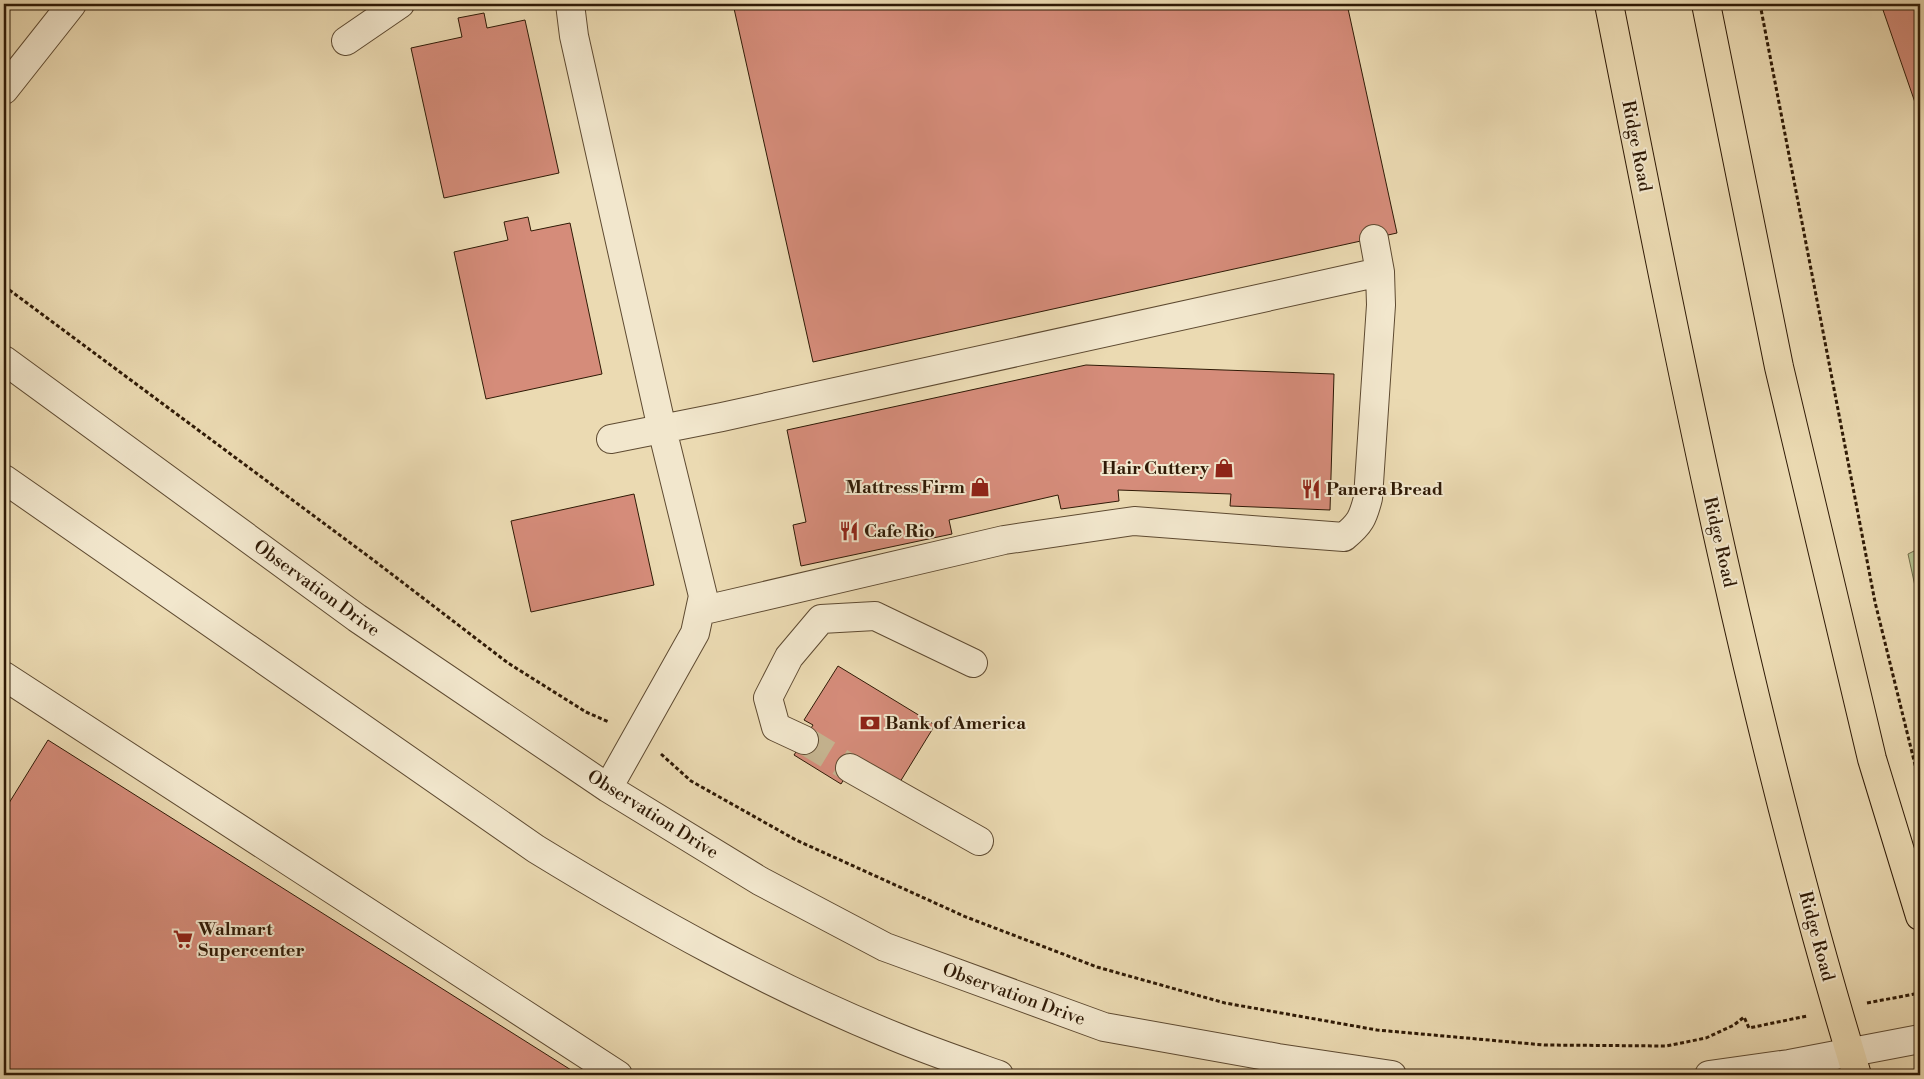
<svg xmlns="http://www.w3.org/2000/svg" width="1924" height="1079" font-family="'Libre Bodoni',serif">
  <rect width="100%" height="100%" fill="#ebdab2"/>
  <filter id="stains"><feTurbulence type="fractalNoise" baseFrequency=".004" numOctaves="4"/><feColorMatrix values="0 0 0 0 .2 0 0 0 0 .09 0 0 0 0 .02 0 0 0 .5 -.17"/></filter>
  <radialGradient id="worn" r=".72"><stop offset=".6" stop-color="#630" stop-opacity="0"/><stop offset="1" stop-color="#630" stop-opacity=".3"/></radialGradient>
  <path fill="#b5c08e" stroke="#726d4a" d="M1920,548V609L1908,554Z"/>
  <path fill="#d58c7a" stroke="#2f1a06" d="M733,4H1347L1397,233L813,362Z
    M1902,4H1920L1919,114L1883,10Z
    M484,13L487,28L525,20L559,173L444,198L411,48L462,37L458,18Z
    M528,217L531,231L570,223L602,374L486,399L454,252L508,240L504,222Z
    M1086,365L1334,374L1330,510L1230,506L1231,494L1118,490L1119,501L1061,509L1058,495L949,520L952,534L801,566L793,525L806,522L787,430Z
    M634,494L654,585L531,612L511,521Z
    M838,666L935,725L900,782L858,757L841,784L794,755L813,725L804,720Z
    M48,740L579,1075H4V799L9,803Z"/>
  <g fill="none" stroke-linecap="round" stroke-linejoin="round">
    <path stroke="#c5b490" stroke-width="28" stroke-dasharray="28 14" stroke-linecap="butt" d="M804,740L850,768"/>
    <defs>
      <path id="minor" d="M570,4L574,36L662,429L703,596L695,633L608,788
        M346,41L400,4
        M4,90L72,4
        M4,360L357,618L608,788L760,881L885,947L1104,1027L1278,1058L1392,1075
        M611,439L722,417L1380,272
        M4,479L536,849C652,920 770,986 896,1037C930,1051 965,1063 999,1075
        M700,611L1004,540L1134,521L1344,537C1360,524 1363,518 1368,498L1381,305L1380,272L1374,239
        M4,676L618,1075
        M804,740L776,727L768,698L789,657L821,619L875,616L973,663
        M850,768L979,841
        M1709,1075L1789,1064L1920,1039"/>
      <path id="highway" d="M1609,4C1680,363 1750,724 1857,1075
        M1706,4L1779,367L1872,759L1920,916"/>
    </defs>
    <use href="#minor" stroke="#5e4a31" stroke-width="30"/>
    <use href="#highway" stroke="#2f1a06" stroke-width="30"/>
    <path stroke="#2f1a06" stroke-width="3" stroke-dasharray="4 2.5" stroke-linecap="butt" d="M1760,4L1875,602L1920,785
      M4,286L372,559L508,663L586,712L609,722
      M661,754L691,781L796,840L966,917L1097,967L1225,1003L1377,1030L1544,1045L1666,1046L1706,1038L1734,1025L1744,1017L1749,1028L1807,1016
      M1867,1003L1920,993"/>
    <use href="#minor" stroke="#f2e7cd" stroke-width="28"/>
    <use href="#highway" stroke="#ebdab2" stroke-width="28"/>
  </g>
  <defs>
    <symbol id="shop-bare" viewBox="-9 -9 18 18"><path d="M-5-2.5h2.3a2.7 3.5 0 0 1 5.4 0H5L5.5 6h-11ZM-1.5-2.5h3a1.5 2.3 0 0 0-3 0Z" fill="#8f2418" stroke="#f2e7cd" stroke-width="2.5" paint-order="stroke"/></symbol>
    <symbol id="restaurant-bare" viewBox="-9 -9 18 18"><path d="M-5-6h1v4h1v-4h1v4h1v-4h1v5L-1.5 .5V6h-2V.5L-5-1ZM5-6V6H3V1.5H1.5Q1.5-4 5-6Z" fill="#8f2418" stroke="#f2e7cd" stroke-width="2.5" paint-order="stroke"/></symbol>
    <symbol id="bank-bare" viewBox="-9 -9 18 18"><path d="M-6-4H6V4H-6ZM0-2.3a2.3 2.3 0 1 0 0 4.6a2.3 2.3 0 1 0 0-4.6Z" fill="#8f2418" stroke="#f2e7cd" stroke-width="2.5" paint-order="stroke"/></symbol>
    <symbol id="supermarket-bare" viewBox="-9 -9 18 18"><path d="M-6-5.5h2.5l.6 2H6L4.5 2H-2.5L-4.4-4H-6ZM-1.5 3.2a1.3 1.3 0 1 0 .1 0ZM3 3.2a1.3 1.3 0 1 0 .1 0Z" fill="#8f2418" stroke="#f2e7cd" stroke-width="2.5" paint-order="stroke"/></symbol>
  </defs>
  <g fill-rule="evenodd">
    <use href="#shop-bare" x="1210" y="454" width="28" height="28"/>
    <use href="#shop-bare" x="966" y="473" width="28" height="28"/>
    <use href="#restaurant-bare" x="1297" y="475" width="28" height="28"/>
    <use href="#restaurant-bare" x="835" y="517" width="28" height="28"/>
    <use href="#bank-bare" x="856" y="709" width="28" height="28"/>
    <use href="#supermarket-bare" x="169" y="925" width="28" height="28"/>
  </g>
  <g text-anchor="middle" stroke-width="4" stroke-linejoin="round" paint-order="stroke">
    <g font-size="18" fill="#2f1a06" stroke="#f2e7cd">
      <text transform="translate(1637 146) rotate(79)" y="6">Ridge Road</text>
      <text transform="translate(1720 542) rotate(77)" y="6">Ridge Road</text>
      <text transform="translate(317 588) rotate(36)" y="6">Observation Drive</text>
      <text transform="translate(653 814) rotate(32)" y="6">Observation Drive</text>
      <text transform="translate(1817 936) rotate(75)" y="6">Ridge Road</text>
      <text transform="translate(1014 994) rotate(20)" y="6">Observation Drive</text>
    </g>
    <g font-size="18" font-weight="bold" fill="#2f1a06" stroke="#f2e7cd" text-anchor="start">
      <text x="1209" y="474" text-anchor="end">Hair Cuttery</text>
      <text x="965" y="493" text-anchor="end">Mattress Firm</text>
      <text x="1326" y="495">Panera Bread</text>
      <text x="864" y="537">Cafe Rio</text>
      <text x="885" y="729">Bank of America</text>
      <text x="198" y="935">Walmart<tspan x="198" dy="21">Supercenter</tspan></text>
    </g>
  </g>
  <rect width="1924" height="1079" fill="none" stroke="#ebdab2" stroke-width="20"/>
  <rect x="5" y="5" width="1914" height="1069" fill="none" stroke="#2f1a06" stroke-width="2.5"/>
  <rect x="10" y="10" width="1904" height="1059" fill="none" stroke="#2f1a06"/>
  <rect width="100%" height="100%" filter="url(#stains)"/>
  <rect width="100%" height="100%" fill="url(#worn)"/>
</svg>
